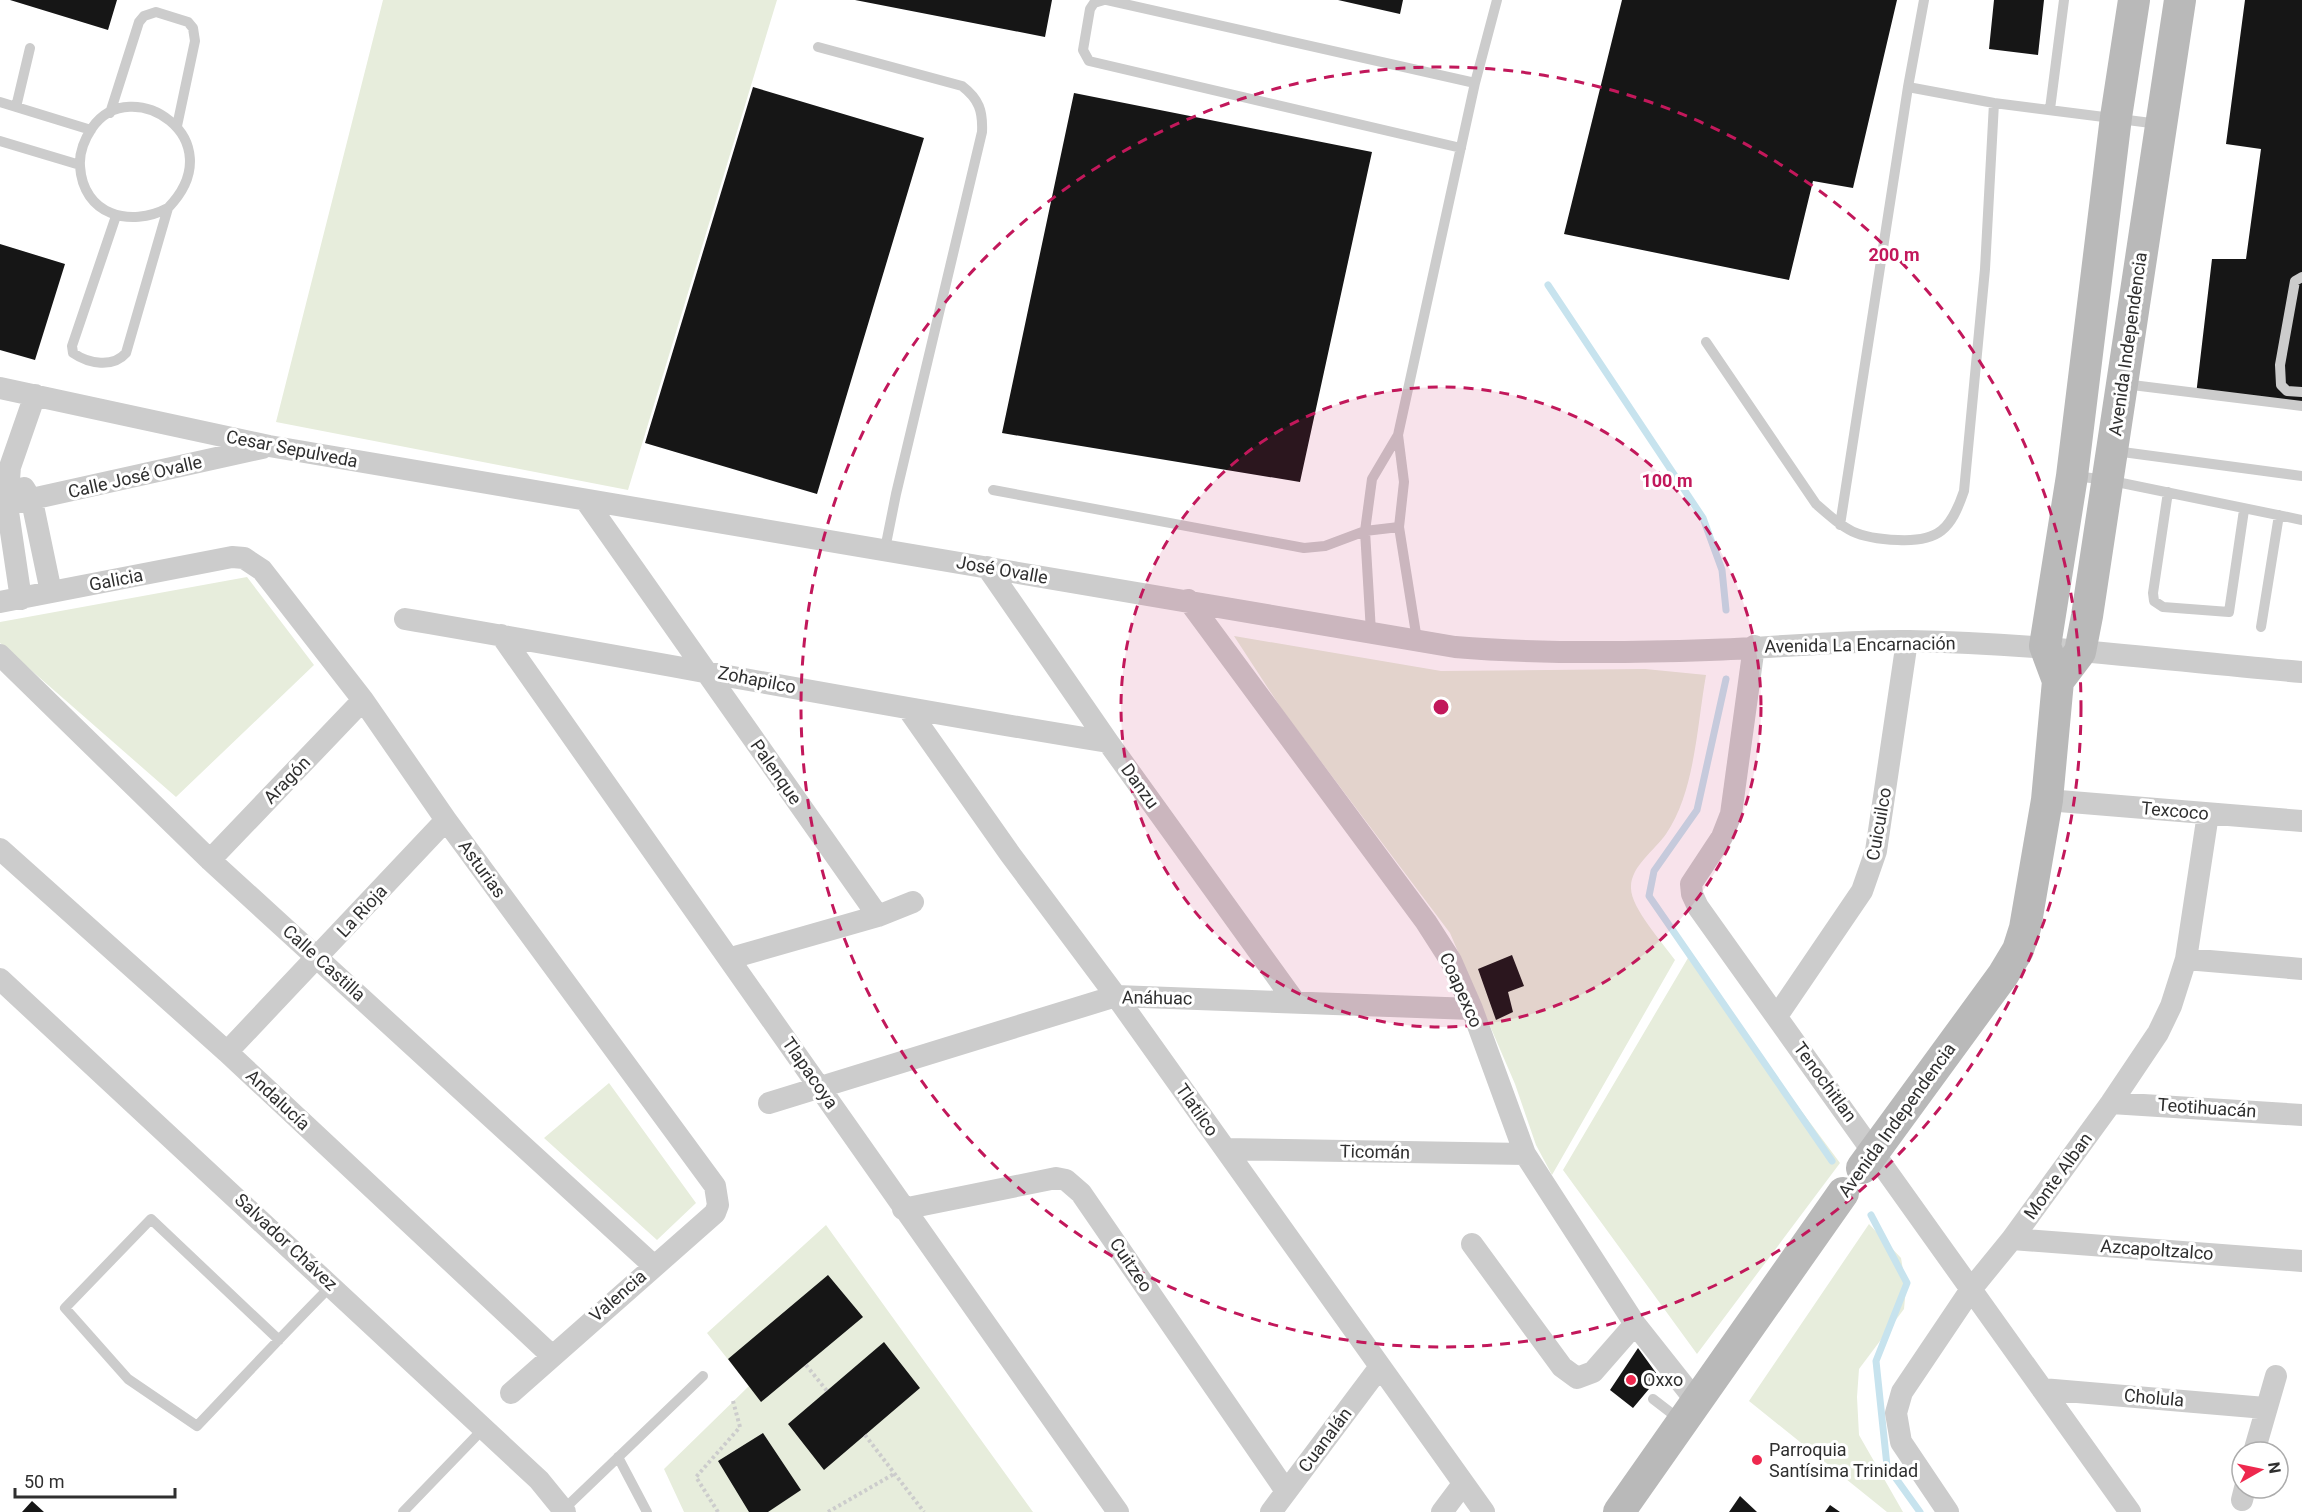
<svg xmlns="http://www.w3.org/2000/svg" width="2302" height="1512" font-family="Roboto,sans-serif">
  <rect width="100%" height="100%" fill="#fff"/>
  <path fill="#e7eddc" d="M383,0H777L628,490L276,422Z
    M247,577L314,665L176,797L0,643V622Z
    M1234,636L1441,671L1645,669L1706,675C1697,725 1695,792 1666,834C1655,850 1631,866 1631,887C1630,907 1663,943 1675,960L1552,1175L1536,1145L1515,1084L1450,933L1283,711Z
    M1688,958L1840,1163L1697,1354L1563,1170Z
    M609,1083L696,1203L657,1240L544,1138Z
    M1869,1224L1901,1258L1906,1288L1904,1309L1859,1369L1857,1397L1859,1435L1903,1512H1887L1749,1401Z
    M826,1225L1033,1512H684L664,1469L749,1386L707,1333Z"/>
  <g fill="none" stroke-linecap="round" stroke-linejoin="round">
    <path stroke="#c7e3ee" stroke-width="7" d="M1548,285L1703,518L1722,570L1726,610
      M1726,679L1697,810L1654,871L1649,896L1832,1161
      M1871,1215L1907,1283L1876,1361L1887,1466L1920,1512"/>
  </g>
  <path fill="#161616" d="M10,0H117L108,30Z
    M855,0H1052L1045,37Z
    M1338,0H1403L1400,14Z
    M1622,0H1897L1853,188L1813,181L1789,280L1564,234Z
    M1994,0H2044L2038,55L1989,49Z
    M2245,0H2302V410L2196,395L2212,259H2246L2261,149L2226,144Z
    M753,87L924,138L817,494L645,443Z
    M1074,93L1372,152L1300,482L1002,433Z
    M0,244L65,264L35,360L0,350Z
    M1512,955L1524,986L1508,992L1513,1012L1496,1020L1478,969Z
    M828,1275L863,1317L761,1402L728,1359Z
    M884,1342L920,1388L824,1470L788,1424Z
    M1638,1348L1659,1377L1633,1408L1610,1390Z
    M763,1433L801,1490L768,1512H749L718,1461Z
    M1740,1496L1757,1512H1729Z
    M32,1501L44,1512H22Z
    M1830,1505L1840,1512H1825Z"/>
  <g fill="none" stroke-linecap="round" stroke-linejoin="round">
    <path stroke="#ccc" stroke-width="4" stroke-dasharray="3 3" stroke-linecap="butt" d="M806,1365L827,1391
      M865,1435L924,1512
      M718,1512L696,1477L740,1427L733,1401
      M828,1512L894,1474"/>
    <path stroke="#ccc" stroke-width="10" d="M1104,0L1094,3L1090,9L1083,50L1089,61L1461,148
      M1107,0L1475,83
      M818,47L962,86C979,99 983,111 982,132L896,494L885,549
      M1908,87L1994,103L2159,124
      M0,102L91,130
      M16,107L30,48
      M2050,109L2064,0
      M110,113L139,22L144,16L156,12L188,22L193,28L195,41L177,126
      M0,141L80,165
      M116,216L72,346L73,353C89,364 113,368 126,353L168,208C235,139 131,71 92,128C84,140 79,152 80,166C83,215 130,228 168,208
      M2302,277L2295,281L2280,365L2281,385L2287,391L2302,392
      M1706,342L1816,504C1847,531 1855,538 1898,540C1939,542 1951,529 1964,491L1985,269L1994,103
      M2124,384L2302,406
      M1398,435L1404,482L1399,527L1417,640
      M2115,451L2302,476
      M2075,476L2107,480L2302,520
      M993,490L1304,548L1325,546L1365,531L1399,527
      M2168,492L2153,593L2154,601L2163,607L2229,612L2244,510
      M1840,525L1908,87L1924,0
      M2261,627L2279,515
      M1371,632L1365,531L1372,479L1398,435L1475,83L1497,0
      M279,1340L151,1219L65,1308L128,1379L197,1426C242,1379 286,1331 332,1285
      M1653,1399L1679,1419
      M618,1457L647,1512
      M563,1510L703,1376
      M403,1512L484,1428"/>
    <path stroke="#ccc" stroke-width="22" d="M0,388L269,446L1455,647C1540,654 1624,653 1709,650C1775,648 1842,640 1909,641C2040,643 2171,661 2302,672
      M24,488L32,501L51,592
      M586,501L878,916
      M0,506L262,448
      M987,567L1108,742L1295,1002
      M21,599L7,505L10,467L35,395
      M1188,600L1426,922L1451,961L1472,1009L1525,1154L1635,1324L1696,1401
      M0,602L232,557L244,558L262,570L363,700L446,820L715,1186L718,1205L715,1213L511,1393
      M405,619C640,659 873,704 1108,742
      M501,635L1118,1512
      M1754,646L1731,814L1722,837L1691,884L1692,894L1698,907L2130,1512
      M0,655L210,860L653,1265
      M908,709L1010,854L1116,996L1484,1512
      M2047,800L2302,821
      M0,849L227,1052L551,1355
      M210,860L363,700
      M731,958L878,916L913,902
      M2186,959L2302,969
      M0,979L539,1480L565,1512
      M1777,1016L1862,891L1876,851L1907,641
      M227,1052L446,820
      M769,1103L1116,996L1472,1009
      M2111,1103L2302,1115
      M1225,1149L1525,1154
      M903,1209L1056,1178L1066,1180L1081,1193L1286,1491
      M2012,1239L2302,1261
      M1472,1244L1562,1367L1577,1378L1593,1372L1635,1324
      M2042,1389L2265,1408
      M2254,1452L2276,1376
      M2242,1500L2245,1488
      M1271,1512L1379,1368
      M1442,1512L1463,1484
      M1948,1512L1901,1442L1896,1413L1902,1392L1972,1288L2012,1239L2111,1103L2158,1033L2171,1006L2186,959L2208,814"/>
    <path stroke="#b9b9b9" stroke-width="32" d="M2058,681L2080,652L2087,616L2180,0
      M1862,1168L2003,975L2018,950L2025,928L2047,800L2058,681L2045,646L2072,476L2116,117L2134,0
      M1619,1512L1843,1193"/>
  </g>
  <circle cx="1441" cy="707" r="320" fill="#c2185b" fill-opacity=".12"/>
  <g fill="none" stroke="#c2185b" stroke-width="3" stroke-dasharray="10 8">
    <circle cx="1441" cy="707" r="320"/>
    <circle cx="1441" cy="707" r="640"/>
  </g>
  <g fill="#ee284e" stroke="#fff" stroke-width="2">
    <circle cx="1631" cy="1380" r="6"/>
    <circle cx="1757" cy="1460" r="6"/>
  </g>
  <g text-anchor="middle" stroke-width="6" stroke-linejoin="round" paint-order="stroke">
    <g font-size="18" fill="#2f2f2f" stroke="#fff">
      <text transform="translate(2128 344) rotate(-82)" y="6">Avenida Independencia</text>
      <text transform="translate(292 449) rotate(11)" y="6">Cesar Sepulveda</text>
      <text transform="translate(135 477) rotate(-13)" y="6">Calle José Ovalle</text>
      <text transform="translate(1002 570) rotate(10)" y="6">José Ovalle</text>
      <text transform="translate(116 580) rotate(-11)" y="6">Galicia</text>
      <text transform="translate(1860 645) rotate(-1)" y="6">Avenida La Encarnación</text>
      <text transform="translate(757 680) rotate(11)" y="6">Zohapilco</text>
      <text transform="translate(776 772) rotate(55)" y="6">Palenque</text>
      <text transform="translate(287 780) rotate(-46)" y="6">Aragón</text>
      <text transform="translate(1140 786) rotate(54)" y="6">Danzu</text>
      <text transform="translate(2175 811) rotate(5)" y="6">Texcoco</text>
      <text transform="translate(1879 824) rotate(-80)" y="6">Cuicuilco</text>
      <text transform="translate(482 869) rotate(54)" y="6">Asturias</text>
      <text transform="translate(362 911) rotate(-47)" y="6">La Rioja</text>
      <text transform="translate(324 963) rotate(42)" y="6">Calle Castilla</text>
      <text transform="translate(1461 990) rotate(66)" y="6">Coapexco</text>
      <text transform="translate(1157 998) rotate(1)" y="6">Anáhuac</text>
      <text transform="translate(810 1073) rotate(55)" y="6">Tlapacoya</text>
      <text transform="translate(1825 1082) rotate(54)" y="6">Tenochitlan</text>
      <text transform="translate(278 1100) rotate(43)" y="6">Andalucía</text>
      <text transform="translate(2207 1108) rotate(4)" y="6">Teotihuacán</text>
      <text transform="translate(1197 1110) rotate(55)" y="6">Tlatilco</text>
      <text transform="translate(1897 1120) rotate(-54)" y="6">Avenida Independencia</text>
      <text transform="translate(1375 1152) rotate(1)" y="6">Ticomán</text>
      <text transform="translate(2058 1176) rotate(-54)" y="6">Monte Alban</text>
      <text transform="translate(286 1242) rotate(43)" y="6">Salvador Chávez</text>
      <text transform="translate(2157 1250) rotate(4)" y="6">Azcapoltzalco</text>
      <text transform="translate(1131 1265) rotate(56)" y="6">Cuitzeo</text>
      <text transform="translate(618 1296) rotate(-41)" y="6">Valencia</text>
      <text transform="translate(2154 1398) rotate(5)" y="6">Cholula</text>
      <text transform="translate(1325 1440) rotate(-53)" y="6">Cuanalán</text>
    </g>
    <g font-size="18" fill="#2f2f2f" stroke="#fff" text-anchor="start">
      <text x="1643" y="1386">Oxxo</text>
      <text x="1769" y="1456">Parroquia<tspan x="1769" dy="21">Santísima Trinidad</tspan></text>
    </g>
  </g>
  <circle cx="1441" cy="707" r="9" fill="#c2185b" stroke="#fff" stroke-width="3"/>
  <g font-size="18" text-anchor="middle" font-weight="bold" fill="#c2185b" stroke="#fff" stroke-width="6" stroke-linejoin="round" paint-order="stroke">
    <text x="1894" y="261">200 m</text>
    <text x="1667" y="487">100 m</text>
  </g>
  <g transform="translate(2260 1470) rotate(81)"><circle r="28" fill="#ffffff" stroke="#acacac" stroke-width="1.5"/>
  <path d="M0-4.5L10 22L0 15L-10 22Z" fill="#ee284e"/>
  <text y="-9" font-size="16" font-weight="bold" text-anchor="middle" fill="#2f2f2f">N</text>
  </g>
  <path d="M15 1488v9h160v-9" fill="none" stroke="#2f2f2f" stroke-width="3"/>
  <text x="24" y="1488" font-size="18" fill="#2f2f2f" stroke="#ffffff" stroke-width="4.5" paint-order="stroke">50 m</text>
</svg>
